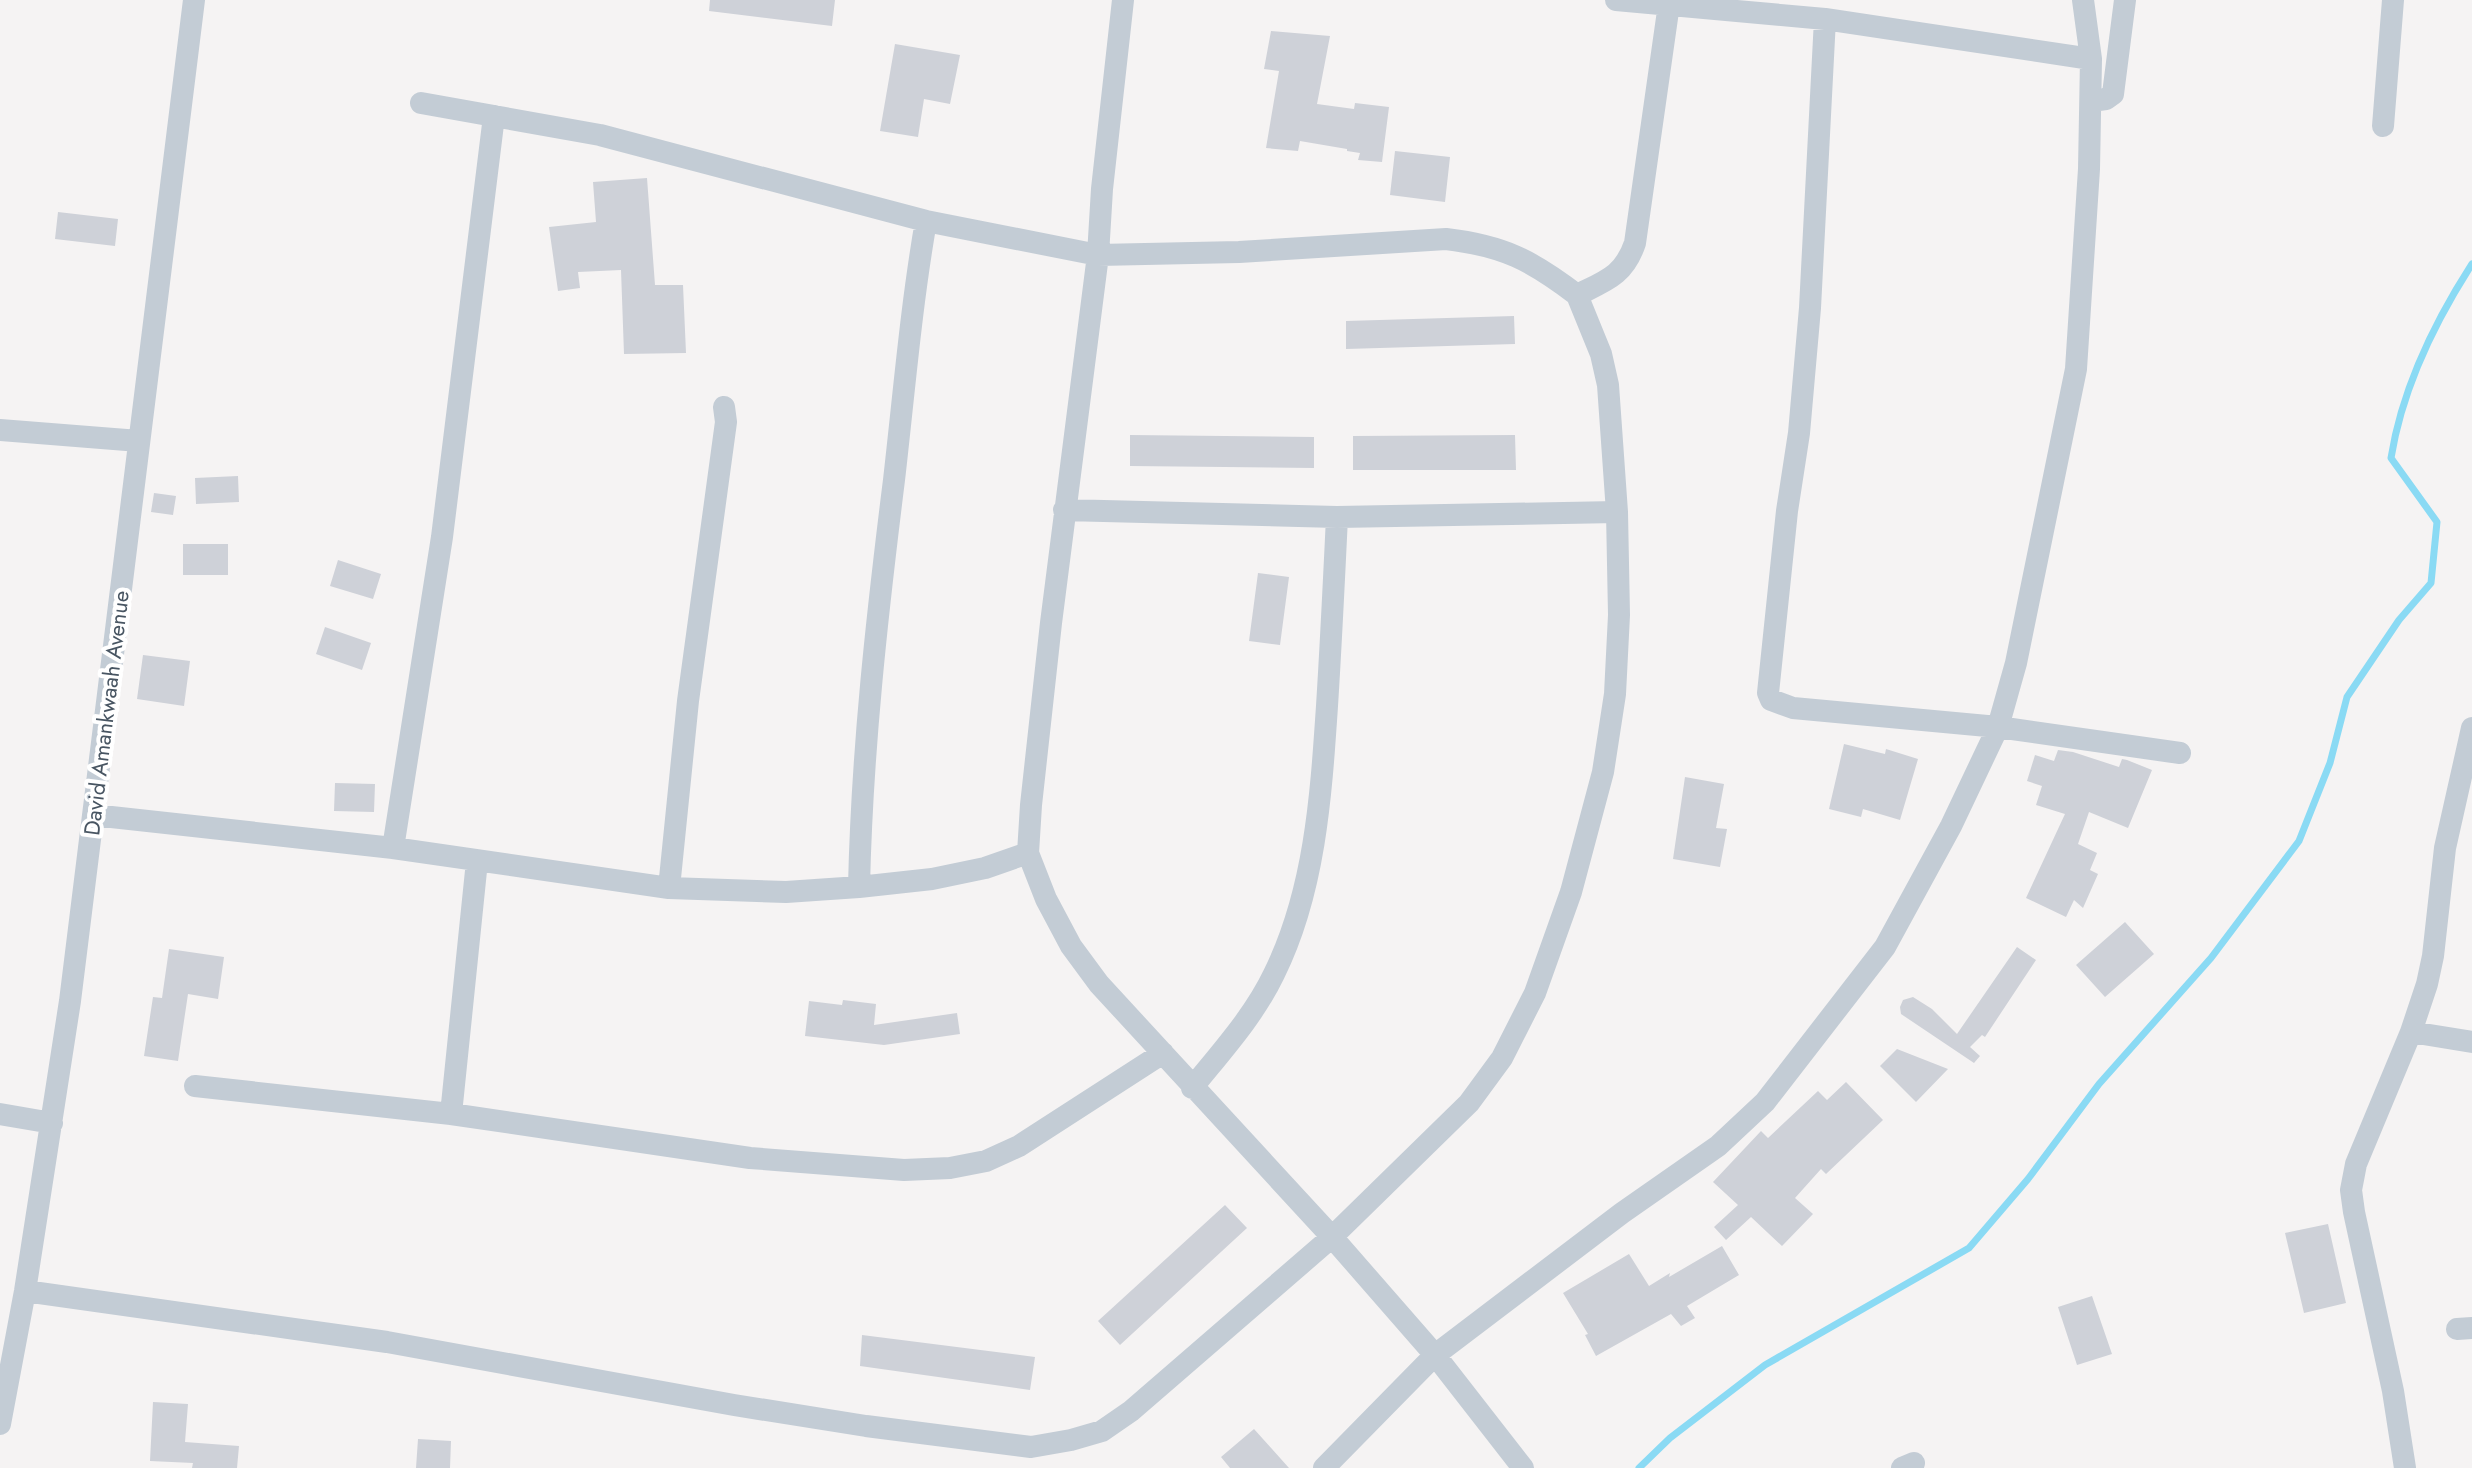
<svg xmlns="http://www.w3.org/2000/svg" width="2472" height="1468" font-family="Jost,sans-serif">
  <rect width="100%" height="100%" fill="#f5f3f3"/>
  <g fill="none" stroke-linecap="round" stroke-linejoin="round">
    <path stroke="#8adaf4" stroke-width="7" d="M1639,1468L1670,1438L1765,1365L1969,1248L2028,1179L2099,1084L2211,958L2299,841L2330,763L2347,697L2399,620L2431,583L2437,522L2391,458C2402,389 2434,323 2472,264"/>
  </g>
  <path fill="#ced1d8" d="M710,0H835L832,26L709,11Z
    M1271,31L1330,36L1317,104L1354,109L1355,103L1389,107L1382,162L1358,160L1360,153L1347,151V149L1300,141L1298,151L1266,148L1279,71L1264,69Z
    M895,44L960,55L950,104L924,99L918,137L880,131Z
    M1395,151L1450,157L1445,202L1390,195Z
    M647,178L655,285H683L686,353L624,354L621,270L578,272L580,288L558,291L549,227L596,222L593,182Z
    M58,212L118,219L115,246L55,239Z
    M1514,316L1515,344L1346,349V321Z
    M1130,435L1314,437V468L1130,466Z
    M1515,435L1516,470H1353V436Z
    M238,476L239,502L196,504L195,478Z
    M154,493L176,496L173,515L151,512Z
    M183,544H228V575H183Z
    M338,560L381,574L373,599L330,586Z
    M1258,573L1289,577L1280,645L1249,641Z
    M325,627L371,643L362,670L316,654Z
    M143,655L190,661L184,706L137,699Z
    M1844,744L1885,754L1886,749L1918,759L1900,820L1863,809L1861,817L1829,809Z
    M2058,750L2073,752L2119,767L2122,759L2127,760L2152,770L2128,828L2089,812L2078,844L2097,853L2090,870L2098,874L2083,908L2074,900L2066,917L2026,898L2065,814L2036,805L2042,786L2027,781L2035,755L2054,761Z
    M1685,777L1724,784L1716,828L1727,829L1720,867L1673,859Z
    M335,783L375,784L374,812L334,811Z
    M2125,922L2154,954L2105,997L2076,965Z
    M2017,947L2036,960L1985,1037L1982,1035L1970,1047L1980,1056L1974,1063L1901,1014L1900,1007L1903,1000L1913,997L1932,1009L1957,1034Z
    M169,949L224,957L218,999L188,994L178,1061L144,1056L153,997L162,998Z
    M843,1000L876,1004L874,1025L957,1013L960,1034L884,1045L805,1036L809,1001L842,1005Z
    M1897,1049L1948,1069L1916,1102L1880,1066Z
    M1846,1082L1883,1120L1826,1174L1821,1169L1795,1198L1813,1214L1782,1246L1751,1217L1726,1240L1714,1227L1738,1205L1713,1182L1761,1131L1768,1138L1818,1091L1827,1100Z
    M1225,1205L1247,1228L1120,1345L1098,1321Z
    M2328,1224L2346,1303L2304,1313L2285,1233Z
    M1722,1246L1739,1275L1687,1306L1695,1318L1681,1326L1671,1314L1596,1356L1585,1335L1588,1334L1563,1293L1629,1254L1649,1286L1670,1273L1669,1277Z
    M2092,1296L2112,1354L2077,1365L2058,1307Z
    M862,1335L1035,1357L1030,1390L860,1366Z
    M153,1402L188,1404L185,1442L239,1446L237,1468H192L193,1463L150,1461Z
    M1254,1429L1289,1468H1230L1221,1457Z
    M418,1439L451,1441L450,1468H416Z"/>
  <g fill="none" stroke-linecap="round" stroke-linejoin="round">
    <path stroke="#c3ccd5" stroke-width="22" d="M1123,0L1102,189L1098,255L1051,623L1031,805L1028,853L1046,899L1071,946L1099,984L1332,1237L1435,1355L1523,1468
      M1616,0L1825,19L2091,59
      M1825,19L1810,308L1799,433L1787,511L1768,693L1771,700L1793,708L1998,727L2180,753
      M2091,101L2106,99L2113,94L2125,0
      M421,103L600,135L926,221L1098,255L1239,252L1446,239C1504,246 1531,260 1577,295
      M2383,126L2393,0
      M0,430L139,441
      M1064,510L1337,517L1617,512
      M93,815L393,848L669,888L786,892L859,887L932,879L985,868L1028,853
      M393,848L442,537L494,116
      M859,887C862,750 877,616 894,480C904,393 911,307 926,221
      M669,888L688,701L726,422L724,407
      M2411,1032L2472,1042
      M195,1086L451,1114L750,1158L904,1170L950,1168L986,1161L1019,1146L1163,1053
      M1192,1088C1221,1052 1254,1016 1274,974C1315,891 1321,796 1327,706C1331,643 1334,580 1337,517
      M0,1114L52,1123
      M451,1114L477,861
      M25,1291L387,1342L734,1405L866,1426L1031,1447L1071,1440L1102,1431L1131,1411L1332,1237L1469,1103L1502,1058L1535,993L1571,892L1603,772L1615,694L1619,615L1617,512L1608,385L1601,354L1577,295C1605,281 1624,276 1635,243L1669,4
      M2457,1329L2472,1328
      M0,1424L25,1291L70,1001L194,0
      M1324,1468L1435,1355L1622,1213L1718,1146L1765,1102L1885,947L1951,826L1998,727L2016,663L2076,369L2089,169L2091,59L2083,0
      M1902,1468L1914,1463
      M2405,1468L2393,1391L2354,1212L2351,1190L2356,1164L2411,1032L2427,984L2433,956L2445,848L2472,728"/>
  </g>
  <g text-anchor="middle" stroke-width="8" stroke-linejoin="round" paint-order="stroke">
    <g font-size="22" fill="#485562" stroke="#fff">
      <text transform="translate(106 713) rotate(-83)" y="8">David Amankwaah Avenue</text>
    </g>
  </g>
</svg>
